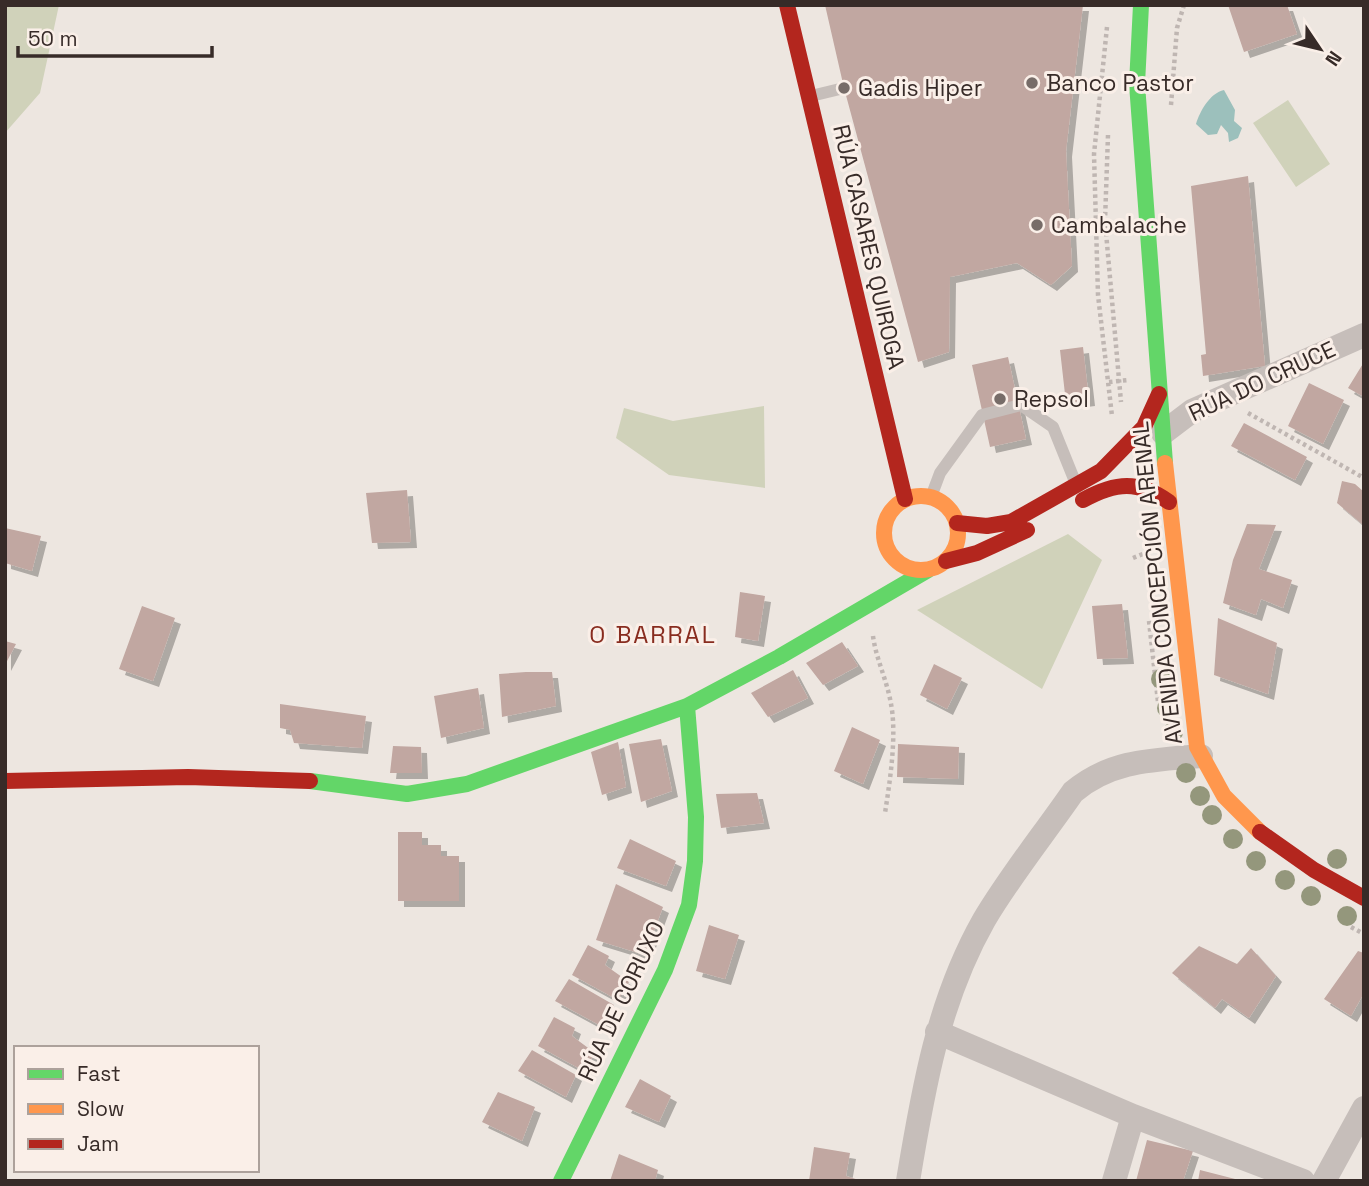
<svg xmlns="http://www.w3.org/2000/svg" width="1369" height="1186" font-family="'Space Grotesk',sans-serif">
  <defs>
    <filter id="shadow"><feDropShadow dx="6" dy="6" stdDeviation="0" flood-color="#0004"/></filter>
  </defs>
  <rect width="100%" height="100%" fill="#ede6e0"/>
  <path fill="#d0d2ba" d="M5,5H59L40,93L5,133Z
    M1288,100L1330,164L1296,187L1253,123Z
    M764,406L765,488L669,475L616,438L624,408L673,421Z
    M1068,534L1102,560L1042,689L917,610Z"/>
  <path fill="#9cc0bc" d="M1224,90L1235,110L1234,121L1242,128L1238,138L1229,142L1228,133L1221,125L1217,134L1208,135L1196,124C1200,111 1210,93 1224,90Z"/>
  <path fill="#c1a7a1" filter="url(#shadow)" d="M825,5H1083L1066,151L1072,266L1051,285L1017,263L950,277L949,352L918,362L844,88Z
    M1228,5H1287L1297,34L1244,52Z
    M1248,176L1265,366L1203,376L1201,355L1206,354L1191,186Z
    M1083,347L1089,400L1066,403L1060,350Z
    M1008,357L1026,439L990,447L972,365Z
    M1364,362V397L1348,388Z
    M1309,383L1344,400L1323,444L1288,426Z
    M1244,423L1307,457L1295,480L1231,446Z
    M1342,481L1355,484L1364,492L1362,524L1337,503Z
    M407,490L411,542L372,543L366,493Z
    M1247,524L1276,525L1259,569L1292,580L1283,608L1261,599L1256,615L1223,603L1233,560Z
    M5,528L41,536L32,571L5,563Z
    M740,592L765,596L758,641L735,637Z
    M1122,604L1128,658L1097,659L1092,606Z
    M142,606L175,618L153,681L119,669Z
    M1218,618L1277,643L1268,694L1214,675Z
    M5,641L16,644L5,665Z
    M842,642L858,666L823,685L806,663Z
    M934,664L962,678L947,709L920,695Z
    M793,670L808,698L768,717L751,693Z
    M526,672H552L556,706L502,717L499,674Z
    M478,688L484,728L441,738L434,696Z
    M280,704L366,716L362,748L294,743L290,730L280,728Z
    M852,727L880,740L863,784L834,771Z
    M661,739L672,791L641,802L629,744Z
    M618,742L626,787L602,795L591,752Z
    M898,744L959,747L958,779L897,777Z
    M393,746L421,747L422,773H390Z
    M757,793L764,823L721,828L716,794Z
    M398,832H422V845H441V856H459V901H398Z
    M630,839L676,861L666,886L617,868Z
    M616,884L663,907L645,955L596,940Z
    M709,925L739,935L725,979L696,971Z
    M588,945L609,956L605,965L629,982L618,1000L572,975Z
    M1199,946L1237,964L1251,948L1276,976L1249,1018L1222,999L1215,1008L1172,973Z
    M1358,951L1364,953V993L1351,1016L1324,999Z
    M569,979L614,1005L603,1027L555,1001Z
    M554,1017L575,1028L572,1036L595,1053L584,1071L538,1046Z
    M532,1050L576,1075L566,1097L518,1071Z
    M640,1079L671,1096L659,1122L625,1107Z
    M498,1092L535,1107L522,1141L482,1122Z
    M1147,1140L1193,1151L1183,1181H1136Z
    M814,1147L850,1153L846,1176L862,1181H809Z
    M619,1154L658,1170L655,1181H610Z
    M1200,1170L1239,1180V1181H1198Z"/>
  <g fill="none" stroke-linecap="round" stroke-linejoin="round">
    <path stroke="#bfb6b2" stroke-width="4.5" stroke-dasharray="3.5 3.5" stroke-linecap="butt" d="M1107,27L1094,154L1098,295L1112,416
      M1171,105L1177,28L1184,5
      M1108,135L1105,221L1121,402
      M1109,382L1129,380
      M1248,413L1364,478
      M1133,558L1145,553
      M1149,621L1158,702
      M873,636C876,659 887,680 891,704C897,735 890,781 885,813
      M1351,927L1364,934"/>
    <path stroke="#c6beba" stroke-width="12" d="M811,96L844,88
      M931,497L940,473L982,415L1021,405L1053,427L1076,484"/>
    <path stroke="#c6beba" stroke-width="24" d="M1163,433L1192,411L1364,335
      M937,1032L1133,1116
      M908,1181C923,1090 938,1001 984,920C1010,876 1044,834 1073,792C1111,760 1153,760 1201,756
      M1114,1181L1133,1116L1303,1181
      M1324,1181L1364,1108"/>
    <path stroke="#63d668" stroke-width="16" d="M1141,5L1137,84L1165,463
      M310,781L407,794L467,784L687,706L779,657L928,570
      M561,1181L665,970L689,905L695,861L696,817L687,706"/>
    <path stroke="#ff974d" stroke-width="16" d="M1165,463L1197,747L1224,796L1260,832
      M884 533a37 37 0 1 1 74 0a37 37 0 1 1-74 0Z"/>
    <path stroke="#b3261e" stroke-width="16" d="M787,5L905,499
      M1083,500C1116,482 1138,480 1169,502
      M957,523L987,526L1011,522L1101,471L1144,427L1159,394
      M946,561L977,553L1027,530
      M5,781L188,777L310,781
      M1260,832L1314,870L1364,898"/>
  </g>
  <g fill="#94977c">
    <circle cx="1161" cy="679" r="10"/>
    <circle cx="1167" cy="708" r="10"/>
    <circle cx="1173" cy="732" r="10"/>
    <circle cx="1186" cy="773" r="10"/>
    <circle cx="1200" cy="796" r="10"/>
    <circle cx="1212" cy="815" r="10"/>
    <circle cx="1233" cy="839" r="10"/>
    <circle cx="1337" cy="859" r="10"/>
    <circle cx="1256" cy="861" r="10"/>
    <circle cx="1285" cy="880" r="10"/>
    <circle cx="1311" cy="896" r="10"/>
    <circle cx="1347" cy="916" r="10"/>
  </g>
  <g fill="#776c68" stroke="#faefe8" stroke-width="2.5">
    <circle cx="1032" cy="83" r="7"/>
    <circle cx="844" cy="88" r="7"/>
    <circle cx="1037" cy="225" r="7"/>
    <circle cx="1000" cy="399" r="7"/>
  </g>
  <g text-anchor="middle" stroke-width="6" stroke-linejoin="round" paint-order="stroke">
    <g font-size="23" fill="#372b28" stroke="#faefe8" text-anchor="start">
      <text x="1046" y="91">Banco Pastor</text>
      <text x="858" y="96">Gadis Hiper</text>
      <text x="1051" y="233">Cambalache</text>
      <text x="1014" y="407">Repsol</text>
    </g>
    <g font-size="23" fill="#372b28" stroke="#faefe8">
      <text transform="translate(869 247) rotate(77)" y="8">RÚA CASARES QUIROGA</text>
      <text transform="translate(1262 381) rotate(-25)" y="8">RÚA DO CRUCE</text>
      <text transform="translate(1157 583) rotate(-96)" y="8">AVENIDA CONCEPCIÓN ARENAL</text>
      <text transform="translate(621 1001) rotate(-65)" y="8">RÚA DE CORUXO</text>
    </g>
    <g font-size="24" letter-spacing="2" fill="#882c1f" stroke="#faefe8">
      <text x="653" y="643">O BARRAL</text>
    </g>
  </g>
  <rect width="1369" height="1186" fill="none" stroke="#372b28" stroke-width="14"/>
  <rect x="14" y="1046" width="245" height="126" fill="#faefe8" stroke="#aca19b" stroke-width="2"/>
  <rect x="28" y="1069" width="35" height="10" fill="#63d668" stroke="#aca19b" stroke-width="2"/>
  <text x="77" y="1081" font-size="21" fill="#372b28">Fast</text>
  <rect x="28" y="1104" width="35" height="10" fill="#ff974d" stroke="#aca19b" stroke-width="2"/>
  <text x="77" y="1116" font-size="21" fill="#372b28">Slow</text>
  <rect x="28" y="1139" width="35" height="10" fill="#b3261e" stroke="#aca19b" stroke-width="2"/>
  <text x="77" y="1151" font-size="21" fill="#372b28">Jam</text>
  <g transform="translate(1320 49) rotate(125)" stroke="#faefe8" stroke-width="5" paint-order="stroke">
  <path d="M0-5L12 26L0 18L-12 26Z" fill="#372b28"/>
  <text y="-10" font-size="19" font-weight="bold" text-anchor="middle" fill="#372b28">N</text>
  </g>
  <path d="M18 46v10h194v-10" fill="none" stroke="#372b28" stroke-width="3.5"/>
  <text x="28" y="46" font-size="21" fill="#372b28" stroke="#faefe8" stroke-width="5" paint-order="stroke">50 m</text>
</svg>
